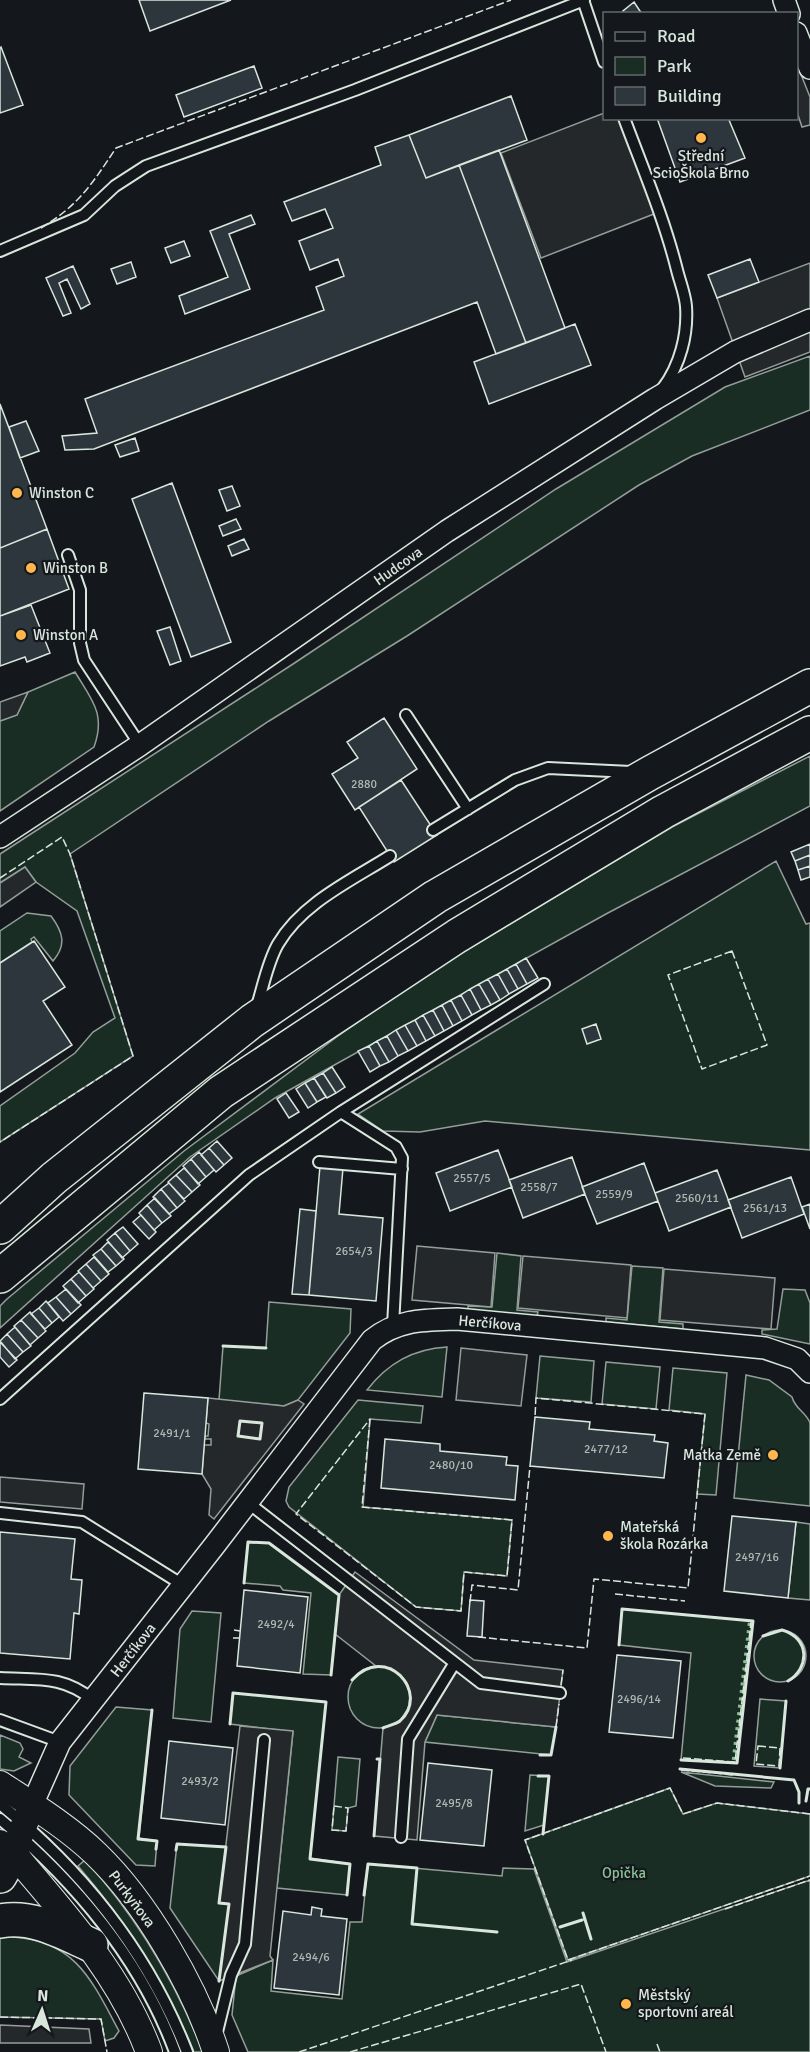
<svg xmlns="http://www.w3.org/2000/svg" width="810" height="2052" font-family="Signika,sans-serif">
  <rect width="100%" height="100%" fill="#14181c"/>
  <path fill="#1a2d24" stroke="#939e99" stroke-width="1.5" d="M810,356V410L692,456L639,485L407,636L269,721L70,854L133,1056L0,1142V1106L75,1053L93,1032L115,1018L77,911L36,882L25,867L0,883V854L293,664L556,489L725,387Z
    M75,672C92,700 106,714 94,747L0,811V721L17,715L28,692Z
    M810,756V806L606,914L275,1098L190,1157L0,1328V1306L7,1299L184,1151L338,1036L430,972L672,827Z
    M776,861L806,924L810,923V1150L485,1121L420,1132L383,1131L358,1114Z
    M27,913L51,916C63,932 67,945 53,961L34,937L31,939L32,942L0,963V931Z
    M497,1253L521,1256L517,1310L538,1312L537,1316L468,1310V1306L492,1307Z
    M632,1266L663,1268L659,1322L683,1324V1329L606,1322V1318L627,1320Z
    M783,1289L805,1290L810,1303V1344L762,1334V1330L777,1329Z
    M269,1302L351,1309L350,1333L298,1400L284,1406L219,1400L223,1346L266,1348Z
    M447,1347L442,1397L367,1390C388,1363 413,1349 447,1347Z
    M540,1356L594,1361L591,1402L536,1398Z
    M606,1362L660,1367L656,1409L602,1404Z
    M673,1368L727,1373L716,1495L697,1494L705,1414L669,1410Z
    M746,1375L769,1380L792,1397C795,1409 806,1412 810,1423V1506L734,1498Z
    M358,1400L423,1406L421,1423L370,1419L363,1507L512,1520L507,1576L464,1572L461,1611L416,1607L289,1507L286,1501L289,1487Z
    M796,1522L810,1524V1600L788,1598Z
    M248,1542L269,1543L339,1595L331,1675L303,1674L311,1593L283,1590L280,1586L244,1583Z
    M622,1609L753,1621L737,1763L681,1760L691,1653L619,1645Z
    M192,1611L221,1613L211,1722L173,1718L180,1629Z
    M754 1656a26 26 0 1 1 52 0a26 26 0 1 1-52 0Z
    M348 1697a31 31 0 1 1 62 0a31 31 0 1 1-62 0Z
    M233,1693L326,1702L310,1858L350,1864L347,1895L277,1888L293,1732L230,1724Z
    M760,1699L786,1701L780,1768L754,1766Z
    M116,1707L152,1710L139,1838L157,1841L155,1866L136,1865L69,1795L70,1766Z
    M437,1715L556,1727L551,1755L425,1742Z
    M0,1735L20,1743L23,1749L19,1757L31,1763L14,1771L0,1769Z
    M338,1757L360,1759L356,1806L348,1808L346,1831L332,1830Z
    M681,1772L774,1782L771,1788L715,1786Z
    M530,1775L549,1776L544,1825L525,1831Z
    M670,1788L683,1814L717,1803L810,1814V1876L568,1960L525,1840Z
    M177,1844L226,1847L219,1903L229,1904L219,1981L170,1908Z
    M85,1860C137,1917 175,1981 203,2052H194C165,1982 127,1923 78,1866Z
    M368,1864L502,1876L503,1868L534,1869L567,1962L810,1880V2052H248L232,2015L236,1976L273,1960L271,1991L342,1999L350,1922H362Z
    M13,1929V1937C76,1941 92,1981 119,2031L114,2038L105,2041L101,2019L0,2017V1930Z"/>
  <path fill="#24282b" stroke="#939e99" stroke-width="1.5" d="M796,62L810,97V125L802,127L797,112Z
    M604,113V118L624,119L659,212L541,258L501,153Z
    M810,263V352L745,377L717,298Z
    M28,692L17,715L0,721V702Z
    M25,867L36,882L0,907V883Z
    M417,1246L495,1253L491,1307L412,1300Z
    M523,1256L631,1265L627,1318L518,1308Z
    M664,1269L775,1278L771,1329L660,1320Z
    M461,1348L527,1355L521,1406L456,1400Z
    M208,1398L284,1406L298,1400L304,1404L214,1519L209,1515L211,1489L202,1474L204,1445H211V1439H205V1436H208L209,1424L206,1423Z
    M0,1477L84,1484L82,1509L0,1502Z
    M355,1572L474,1660L563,1670L556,1727L437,1715L425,1742L417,1840L374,1836L383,1728L400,1721L409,1707L410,1695L407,1683L400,1674L391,1668L376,1666L335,1634L339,1595Z
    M240,1726L293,1731L270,1956L273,1960L219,1981L229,1904L219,1903Z
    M0,2025L89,2029L91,2043H0Z"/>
  <path fill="#2c363c" stroke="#d8e6dc" stroke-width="1.5" d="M139,0H231L150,31Z
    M634,2L642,14H625L623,11Z
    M1,47L23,105L0,113V48Z
    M254,66L262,88L184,117L176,95Z
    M511,96L527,140L426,178L409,135Z
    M657,118H732L729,120L745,158L680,182Z
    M409,135L426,178L459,165L526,343L496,354L477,302L94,449L65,450L62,436L97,433L85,399L324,310L316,287L344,276L338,259L310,270L299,241L333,228L325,209L292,221L284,202L381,165L375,147Z
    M499,150L565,328L526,343L459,165Z
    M251,215L255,224L229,234L250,289L185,314L179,296L228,277L210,231Z
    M184,241L190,256L171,263L165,248Z
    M750,259L759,282L717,298L708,275Z
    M131,262L136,277L117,284L111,269Z
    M73,266L90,304L81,309L67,279L59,283L71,313L63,316L46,278Z
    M575,324L591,365L489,404L474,362Z
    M0,404L47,529L0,548Z
    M26,421L39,451L20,458L9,427Z
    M135,438L139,451L120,457L115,445Z
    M172,483L231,642L191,657L132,499Z
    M232,486L240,506L227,511L219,490Z
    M236,519L241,529L223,536L219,526Z
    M47,529L69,589L0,616V548Z
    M244,539L249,549L232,556L228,546Z
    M31,605L50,653L27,662L25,657L0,666V616Z
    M170,627L181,661L170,665L157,631Z
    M384,718L417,769L355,810L332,774L358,758L347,742Z
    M401,780L437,835L394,862L359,807Z
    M810,844V855L795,861L791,852Z
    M810,855V866L798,870L795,861Z
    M810,866V877L801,880L798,870Z
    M34,941L65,987L43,1001L72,1045L0,1092V963Z
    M526,958L538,978L527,984L516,964Z
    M516,964L527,984L518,989L507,969Z
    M507,969L518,989L509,994L498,974Z
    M498,974L509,994L500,1000L488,979Z
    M488,979L500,1000L491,1005L479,984Z
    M479,984L491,1005L481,1010L470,989Z
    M470,989L481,1010L472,1015L461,995Z
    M461,995L472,1015L462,1021L451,1000Z
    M451,1000L462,1021L453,1026L442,1005Z
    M442,1005L453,1026L444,1031L433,1010Z
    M433,1010L444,1031L435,1036L423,1015Z
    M423,1015L435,1036L426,1041L415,1020Z
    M415,1020L426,1041L417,1046L405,1025Z
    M596,1024L601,1039L587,1044L582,1029Z
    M405,1025L417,1046L408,1051L396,1030Z
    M396,1030L408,1051L398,1056L387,1036Z
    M387,1036L398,1056L389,1062L377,1041Z
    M377,1041L389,1062L380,1066L369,1046Z
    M369,1046L380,1066L370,1072L358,1051Z
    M332,1067L345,1087L336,1093L323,1073Z
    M323,1073L336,1093L327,1098L314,1078Z
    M314,1078L326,1097L317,1102L305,1083Z
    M305,1083L317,1102L308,1108L296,1089Z
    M286,1093L299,1112L289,1118L277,1099Z
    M217,1141L232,1158L224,1165L209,1148Z
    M209,1148L224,1165L216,1172L201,1155Z
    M498,1150L512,1187L450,1211L436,1173Z
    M199,1152L214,1170L206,1177L191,1159Z
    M572,1157L585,1194L523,1218L509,1180Z
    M191,1159L206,1177L198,1184L183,1166Z
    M644,1163L658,1201L597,1224L582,1187Z
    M320,1166L343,1168L339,1214L383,1218L376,1301L309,1295Z
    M184,1168L200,1185L192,1192L176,1175Z
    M717,1170L731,1207L669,1231L655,1193Z
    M176,1175L192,1192L184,1199L168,1182Z
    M791,1177L804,1214L742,1238L728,1200Z
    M169,1183L185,1201L177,1208L161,1189Z
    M161,1189L177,1208L169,1214L153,1197Z
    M155,1198L171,1216L162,1223L147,1205Z
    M810,1204V1229L802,1207Z
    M147,1205L162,1223L154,1230L139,1213Z
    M300,1209L316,1211L309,1295L292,1294Z
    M141,1215L156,1232L149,1239L133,1222Z
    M123,1227L138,1244L130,1251L115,1233Z
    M115,1233L130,1251L122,1258L107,1240Z
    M108,1242L124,1259L116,1266L101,1249Z
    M101,1249L116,1266L108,1272L93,1255Z
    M94,1257L109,1274L101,1281L86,1264Z
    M86,1264L101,1281L93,1288L78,1271Z
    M79,1272L94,1289L86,1296L71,1279Z
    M71,1279L86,1296L78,1303L63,1286Z
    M66,1289L81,1305L71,1314L56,1297Z
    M56,1297L71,1314L63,1321L48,1303Z
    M46,1301L59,1317L52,1323L39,1308Z
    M39,1308L52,1323L45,1329L31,1314Z
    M30,1312L46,1331L38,1338L21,1320Z
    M21,1320L38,1338L30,1345L14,1326Z
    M15,1327L31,1346L23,1352L7,1334Z
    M7,1334L23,1352L15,1359L0,1341Z
    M0,1342L17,1360L9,1367L0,1357Z
    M144,1393L208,1398L202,1474L138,1469Z
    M535,1417L590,1422L589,1429L655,1435L654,1441L668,1443L664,1478L530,1466Z
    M385,1439L440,1444V1451L507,1457L506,1465L518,1466L515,1500L381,1488Z
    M732,1516L796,1522L788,1598L724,1591Z
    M0,1532L75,1539L71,1579L82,1580L79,1614L74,1613L70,1659L0,1653Z
    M244,1590L308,1597L300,1673L237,1666Z
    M470,1600L484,1601L482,1637L467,1636Z
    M617,1655L681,1661L673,1738L609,1732Z
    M169,1741L233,1748L225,1825L161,1818Z
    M428,1763L492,1770L484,1846L420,1840Z
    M312,1907L322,1909L321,1916L347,1919L339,1995L274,1988L283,1911L311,1915Z"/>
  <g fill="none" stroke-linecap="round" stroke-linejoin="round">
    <defs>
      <path id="service" d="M583,0L604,62
        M624,118C643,169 664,218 677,270C680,282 685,294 686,306C688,335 680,365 663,388
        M0,251L84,215L115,186L146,166L355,90L584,0
        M68,555L80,590V643L84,660L140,745
        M406,715L468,809
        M433,830L515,780L548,768L631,772
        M256,1009C263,988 267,963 278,944C302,903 352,880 390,856
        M341,1112L544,984
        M319,1162L402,1169
        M0,1399L249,1175L341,1112L396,1147L402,1158L393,1326
        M247,1502L481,1683L560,1693
        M0,1513L82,1522L183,1585
        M0,1678C37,1680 63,1675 93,1700
        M0,1720L60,1742
        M0,1804C83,1871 148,1952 187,2052
        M0,1819C75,1881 141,1960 175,2052
        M401,1837L408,1739L454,1664
        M216,2036L231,1975L245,1944L264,1740"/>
      <path id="minor" d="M784,0L789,14
        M796,33L810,68
        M0,837L140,745L447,531L655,399L735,352L810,320
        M32,1805L60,1742L214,1546L372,1340C398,1319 425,1320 457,1319L765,1348L797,1359L810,1372"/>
      <path id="tertiary" d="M0,1784C32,1805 68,1827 96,1854C146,1902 195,1987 216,2052
        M0,1843L13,1853C65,1914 121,1976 149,2052
        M13,1853L32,1805"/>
      <path id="trunk" d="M0,1227L54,1178L252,1021L435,897L650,773L810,686
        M0,1276L221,1092L457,936L663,812L810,733
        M0,1876L13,1853
        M0,1921C33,1915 62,1932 91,1945"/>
    </defs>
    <use href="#service" stroke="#d8e6dc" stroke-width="14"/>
    <use href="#minor" stroke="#d8e6dc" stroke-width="24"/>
    <use href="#tertiary" stroke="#d8e6dc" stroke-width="28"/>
    <use href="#trunk" stroke="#d8e6dc" stroke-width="36"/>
    <use href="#service" stroke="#14181c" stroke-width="10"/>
    <use href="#minor" stroke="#14181c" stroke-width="21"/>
    <use href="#tertiary" stroke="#14181c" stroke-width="26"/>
    <use href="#trunk" stroke="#14181c" stroke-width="33"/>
    <path stroke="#8ac095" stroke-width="4.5" stroke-dasharray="3 4.5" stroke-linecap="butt" d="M734,1760L750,1623"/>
    <path stroke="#d8e6dc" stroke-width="1.5" stroke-dasharray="8 3" stroke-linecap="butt" d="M41,228C79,205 92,184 116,148L511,0
      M0,878L62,837L70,854L133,1056L0,1142
      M732,951L767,1045L702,1069L668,975Z
      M370,1419L362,1507L512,1520L507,1576L464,1572L461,1611L416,1607L296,1514Z
      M615,1594L685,1601
      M470,1602L472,1585L518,1590L530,1466
      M234,1630L240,1631
      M478,1637L587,1648L594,1579L688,1588L705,1414L536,1398L535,1417
      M233,1638H239
      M561,1685L563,1670
      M556,1727L559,1704
      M758,1746L780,1748L779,1766L756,1764Z
      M683,1758L735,1762L751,1622
      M681,1770L734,1775
      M334,1806L348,1808L346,1831L332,1830Z
      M810,1814L717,1803L683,1814L670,1788L525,1840L568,1960L810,1876
      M725,1909L810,1880
      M0,2017L101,2019L107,2052
      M657,2044L660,2052
      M299,2052L572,1960
      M350,2052L581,1984L606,2052"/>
    <path stroke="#d8e6dc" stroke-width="3" d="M223,1346L266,1348
      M240,1421L262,1423L260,1439L238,1436Z
      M244,1583L248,1542L269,1543L339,1595L331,1675
      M763,1636L782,1630C810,1638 810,1668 788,1681
      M619,1645L622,1609L753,1621L737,1763L681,1760
      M352,1680C386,1642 431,1693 400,1721C396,1724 388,1726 383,1728
      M152,1710L138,1839L157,1841L156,1849
      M230,1724L233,1693L326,1702L310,1859L350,1864L347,1895
      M540,1755H551L556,1727
      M780,1768L786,1701
      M680,1769L794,1780L799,1792V1803
      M538,1776H549L543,1834
      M806,1801L808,1789H810
      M374,1836L380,1759H377
      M176,1850L177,1844L226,1847L219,1903L229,1904L219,1981
      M364,1895L368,1864L417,1868L412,1924L497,1932
      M583,1913L591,1939
      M560,1927L582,1920"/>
  </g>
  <g fill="#ffb74d" stroke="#14181c" stroke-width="2">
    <circle cx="701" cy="138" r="6"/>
    <circle cx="17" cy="493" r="6"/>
    <circle cx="31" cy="568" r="6"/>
    <circle cx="21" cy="635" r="6"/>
    <circle cx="773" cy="1455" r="6"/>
    <circle cx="608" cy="1536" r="6"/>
    <circle cx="626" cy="2004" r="6"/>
  </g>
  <g text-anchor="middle" stroke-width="4.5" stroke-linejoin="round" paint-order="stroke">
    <g font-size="12" fill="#adbab4">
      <text x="364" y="788">2880</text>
      <text x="472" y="1182">2557/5</text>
      <text x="539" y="1191">2558/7</text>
      <text x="614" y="1198">2559/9</text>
      <text x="697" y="1202">2560/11</text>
      <text x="765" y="1212">2561/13</text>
      <text x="354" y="1255">2654/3</text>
      <text x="172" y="1437">2491/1</text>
      <text x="606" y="1453">2477/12</text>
      <text x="451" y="1469">2480/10</text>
      <text x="757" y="1561">2497/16</text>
      <text x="276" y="1628">2492/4</text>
      <text x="639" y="1703">2496/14</text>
      <text x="200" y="1785">2493/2</text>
      <text x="454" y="1807">2495/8</text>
      <text x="311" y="1961">2494/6</text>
    </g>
    <g font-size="15" fill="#d8e6dc" stroke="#14181c" text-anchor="start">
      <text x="701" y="161" text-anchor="middle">Střední<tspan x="701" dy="17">ScioŠkola Brno</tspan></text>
      <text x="29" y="498">Winston C</text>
      <text x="43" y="573">Winston B</text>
      <text x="33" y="640">Winston A</text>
      <text x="761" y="1460" text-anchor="end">Matka Země</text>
      <text x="620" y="1532">Mateřská<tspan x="620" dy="17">škola Rozárka</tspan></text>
      <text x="638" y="2000">Městský<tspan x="638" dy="17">sportovní areál</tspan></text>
    </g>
    <g font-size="15" fill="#d8e6dc" stroke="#14181c">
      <text transform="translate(398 566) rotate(-35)" y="5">Hudcova</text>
      <text transform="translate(490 1323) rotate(5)" y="5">Herčíkova</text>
      <text transform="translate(133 1650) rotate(-52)" y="5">Herčíkova</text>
      <text transform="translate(132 1899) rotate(53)" y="5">Purkyňova</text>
    </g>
    <g font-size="15" fill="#8ac095" stroke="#14181c">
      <text x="624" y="1878">Opička</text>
    </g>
  </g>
  <rect x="603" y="12" width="195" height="108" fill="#14181c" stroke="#626a69" stroke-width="1.5"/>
  <rect x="615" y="32" width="30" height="9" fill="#14181c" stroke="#626a69" stroke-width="1.5"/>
  <text x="657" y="42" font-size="18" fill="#d8e6dc">Road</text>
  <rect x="615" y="57" width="30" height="18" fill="#1a2d24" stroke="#626a69" stroke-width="1.5"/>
  <text x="657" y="72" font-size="18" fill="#d8e6dc">Park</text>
  <rect x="615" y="87" width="30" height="18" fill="#2c363c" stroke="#626a69" stroke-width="1.5"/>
  <text x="657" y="102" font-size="18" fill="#d8e6dc">Building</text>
  <g transform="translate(42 2010) rotate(3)" stroke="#14181c" stroke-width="4.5" paint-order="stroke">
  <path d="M0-4.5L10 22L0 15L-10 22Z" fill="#d8e6dc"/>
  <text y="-9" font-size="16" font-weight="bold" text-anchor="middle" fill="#d8e6dc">N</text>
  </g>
</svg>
